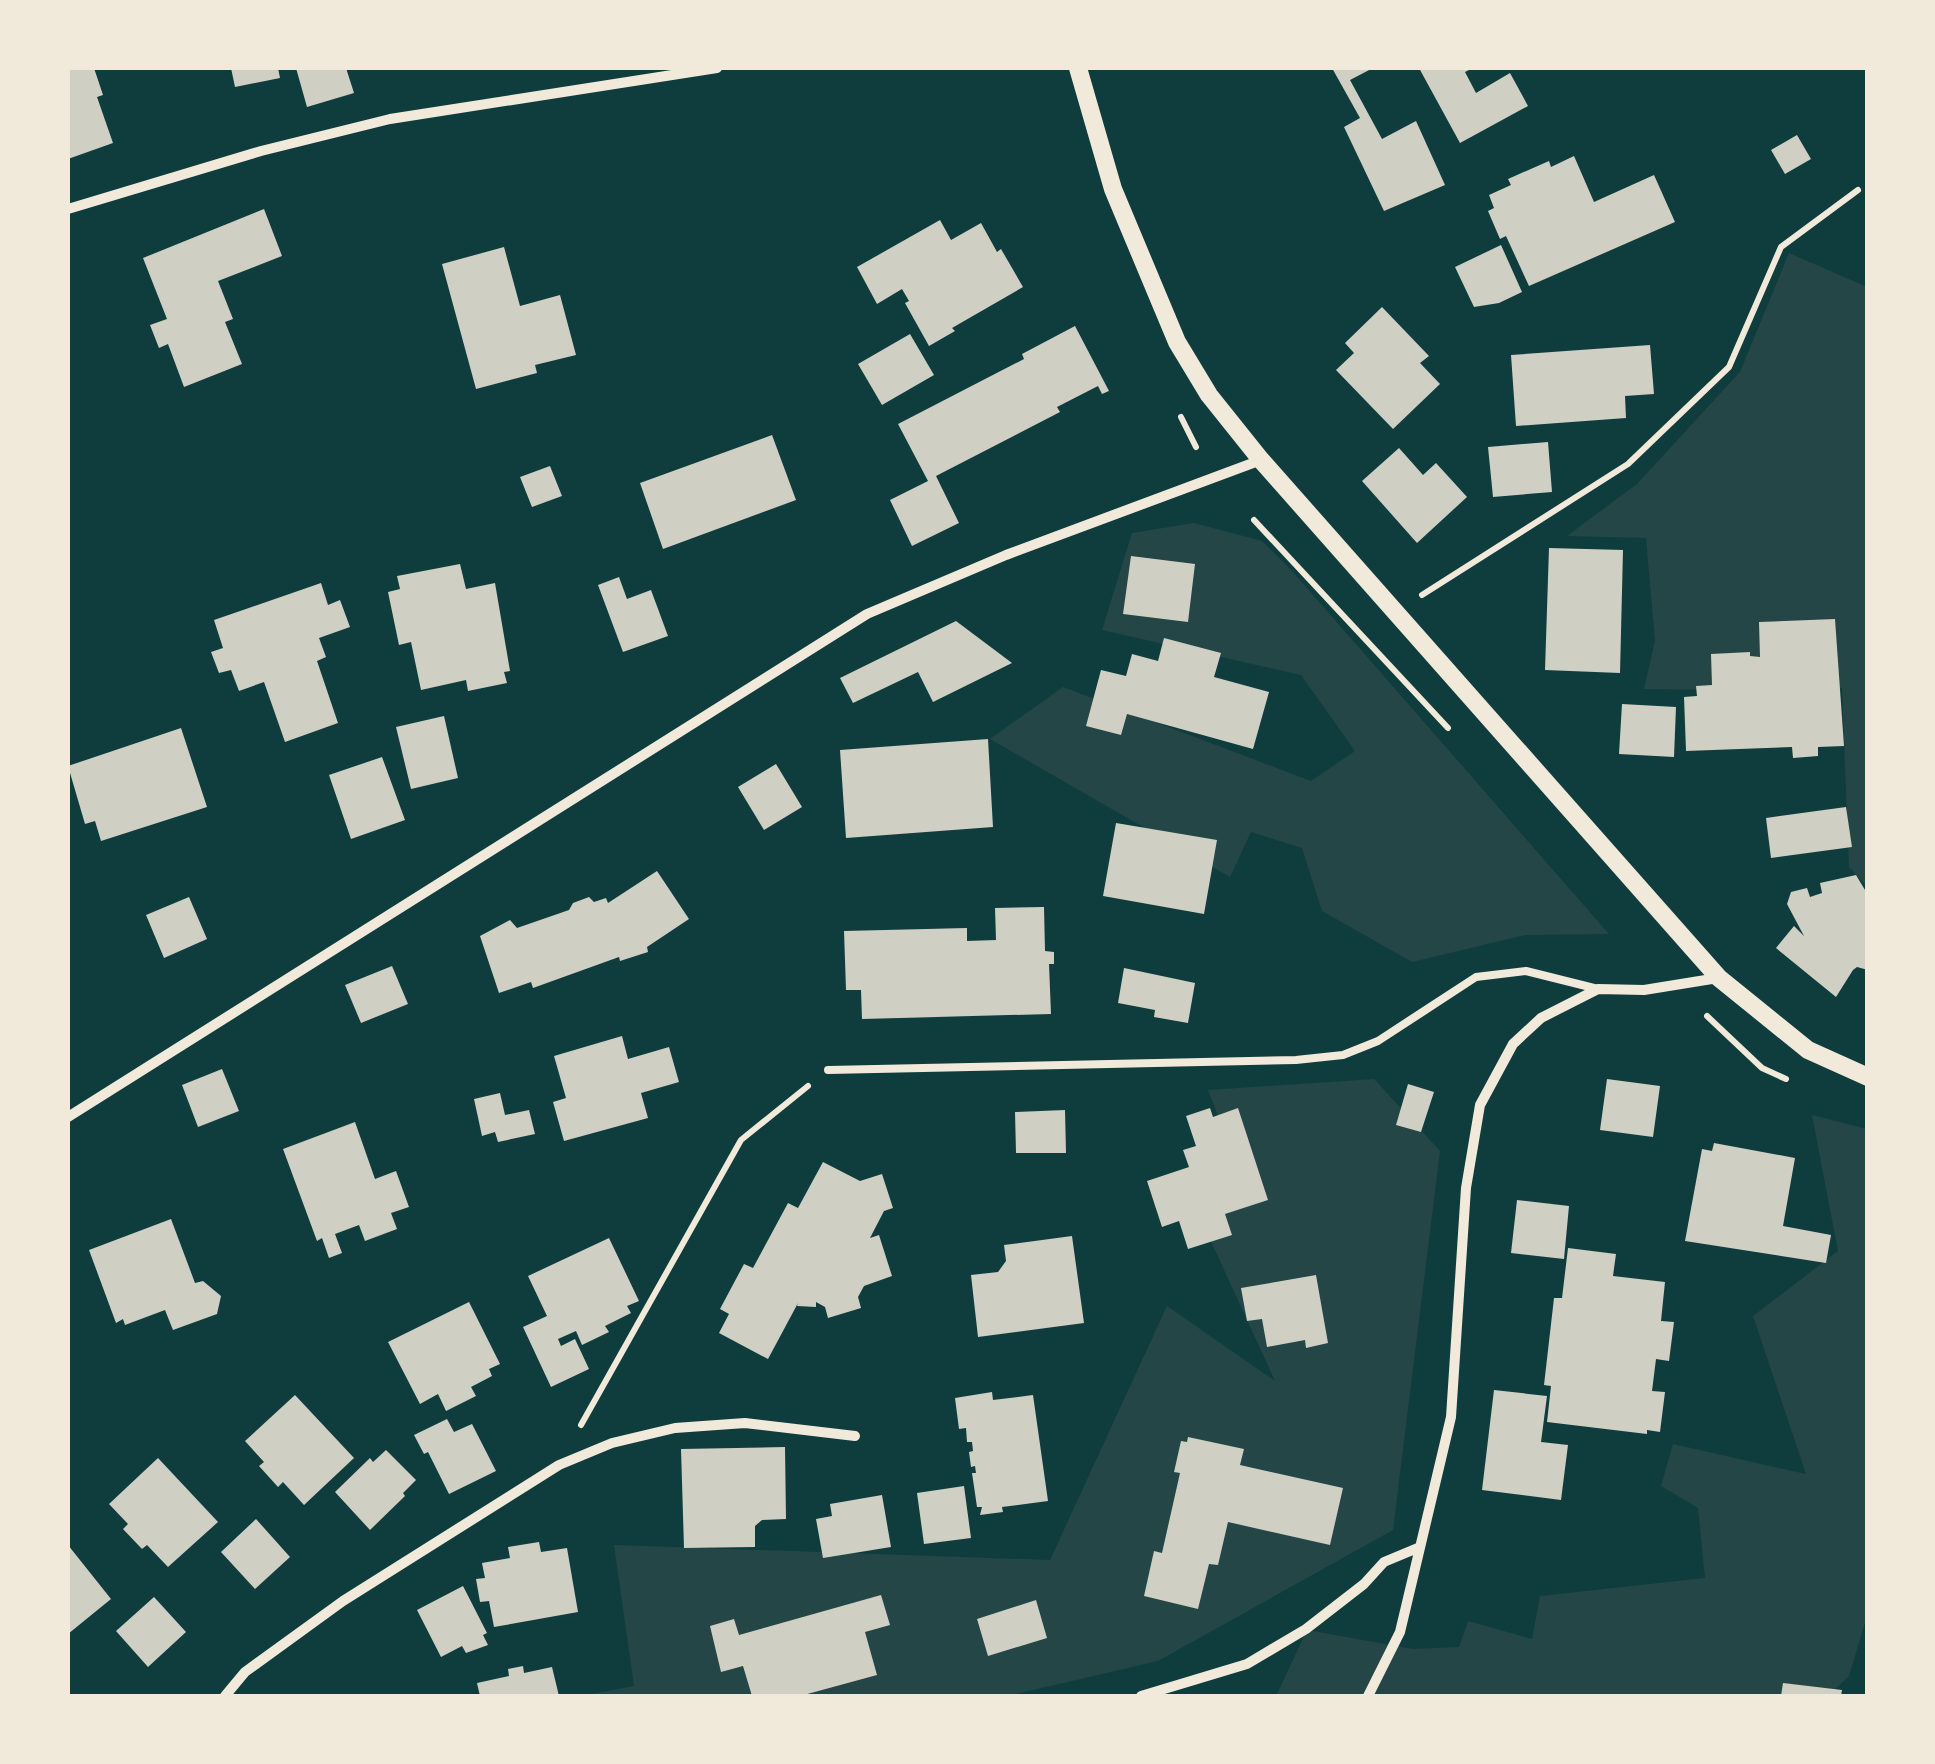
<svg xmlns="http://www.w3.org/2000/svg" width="1935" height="1764" font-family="'Exo 2',sans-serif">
  <rect width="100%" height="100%" fill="#0f3d3e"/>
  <path fill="#244646" d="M1789,253L1867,287V887L1849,867L1842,688L1803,691L1644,689L1655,641L1646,538L1567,536L1637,484L1740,372Z
    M1194,523L1262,541L1293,572L1609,934L1525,935L1412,962L1322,911L1302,848L1251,832L1230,877L990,739L1063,687L1311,781L1355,751L1301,675L1102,630L1132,533Z
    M1374,1079L1440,1151L1393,1530L1158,1661L1007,1696H581L634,1686L614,1545L1050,1560L1167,1306L1275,1381L1209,1237L1232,1151L1208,1090Z
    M1812,1115L1867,1129V1616L1849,1676L1828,1696H1276L1307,1630L1413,1649L1459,1647L1468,1621L1532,1639L1540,1596L1705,1578L1698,1508L1661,1486L1673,1444L1806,1474L1753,1316L1838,1251Z"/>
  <path fill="#cfcfc3" d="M68,68H94L103,95L97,97L113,143L68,159Z
    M231,68H278L280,78L235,87Z
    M296,68H346L354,93L307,107Z
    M1332,68H1373L1350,80L1382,139L1416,121L1445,185L1384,211L1344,127L1360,118Z
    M1419,68H1473L1465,72L1476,93L1510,73L1528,106L1460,143Z
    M1797,135L1811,159L1785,174L1771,150Z
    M1574,156L1594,202L1654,175L1675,222L1529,286L1506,236L1500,239L1488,211L1494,208L1489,195L1511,185L1508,179L1549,161L1551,167Z
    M264,209L282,256L218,281L233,319L225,322L242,364L184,387L168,344L159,348L150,325L167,319L143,258Z
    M940,220L951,240L981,223L997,252L1001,249L1023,287L952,328L955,331L929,346L905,303L909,301L902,289L877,304L857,267Z
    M1501,245L1522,292L1499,303L1474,307L1455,267Z
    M504,247L520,306L560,295L576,355L535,365L537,373L476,389L442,264Z
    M1382,307L1429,356L1420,363L1440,384L1393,429L1336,370L1354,353L1345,343Z
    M1075,326L1109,391L1102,394L1098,386L1057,407L1060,412L936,476L959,523L912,546L890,500L928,481L898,424L1024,359L1022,354Z
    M910,334L934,375L882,405L858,364Z
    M1650,345L1654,394L1625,396L1626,418L1516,426L1511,355Z
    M772,435L796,500L663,549L640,483Z
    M1548,442L1552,492L1493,497L1488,447Z
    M1399,448L1423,475L1436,463L1467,497L1417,543L1362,481Z
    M550,466L562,496L532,507L520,477Z
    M1549,548L1623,550L1620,673L1545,670Z
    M1131,556L1195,564L1188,622L1123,614Z
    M460,564L466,589L495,583L510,671L504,672L507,683L468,691L466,680L421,690L411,642L399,645L388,592L400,589L397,576Z
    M619,577L627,599L651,590L668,636L623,652L598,585Z
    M321,583L328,605L340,600L350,627L319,638L326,657L317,661L338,723L285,742L264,682L239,691L231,670L219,673L211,652L223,648L214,620Z
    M1835,619L1844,746L1818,747V756L1793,758L1792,747L1686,751L1684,697L1697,696L1696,686L1712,685L1711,654L1750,652V656L1760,657L1759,622Z
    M956,621L1012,663L933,702L918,672L853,703L840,678Z
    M1164,638L1221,653L1214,677L1269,692L1253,749L1127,714L1121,735L1086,726L1101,670L1126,676L1132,654L1158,661Z
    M1622,704L1676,707L1674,757L1619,754Z
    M444,716L458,778L411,789L396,727Z
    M181,728L207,807L101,841L95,821L85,824L68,766Z
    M988,739L993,827L846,838L840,750Z
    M382,757L405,820L351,839L329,775Z
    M776,764L802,807L764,830L738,787Z
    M1846,807L1852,847L1771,858L1766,818Z
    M1116,823L1217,840L1204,914L1103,896Z
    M657,871L689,919L647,947L648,952L620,961L619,957L533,988L531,982L499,993L480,936L510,920L517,928L569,910L573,903L589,897L594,902L606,898L608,903Z
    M1856,875L1868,895V970L1857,967L1853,970L1836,997L1776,948L1794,926L1804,936L1787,904L1791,892L1807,888L1810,897L1822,893L1820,883Z
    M189,897L207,939L164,958L146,915Z
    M1044,907L1045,951L1054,952V964H1049L1051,1014L862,1019L861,990H846L844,931L967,928V941L996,940L995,908Z
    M392,966L408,1004L361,1023L345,985Z
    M1124,968L1195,983L1188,1023L1154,1017L1155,1010L1118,1003Z
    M622,1036L628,1059L669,1047L679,1082L641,1093L648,1118L564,1141L553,1102L566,1098L554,1056Z
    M222,1069L239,1111L198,1127L182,1085Z
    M1607,1079L1660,1086L1653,1137L1600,1130Z
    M1408,1084L1434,1092L1421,1132L1396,1125Z
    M500,1093L505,1115L529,1110L535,1134L498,1142L495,1132L482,1136L474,1099Z
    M1210,1108L1213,1117L1238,1108L1268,1200L1225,1214L1232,1235L1188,1249L1179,1221L1162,1227L1147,1181L1189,1167L1183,1150L1196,1146L1186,1116Z
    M1065,1110L1066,1153H1016L1015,1112Z
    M355,1122L375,1179L396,1171L409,1207L391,1213L397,1229L365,1241L359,1225L335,1234L342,1253L329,1258L322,1238L317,1241L283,1149Z
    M1714,1143L1795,1158L1783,1226L1831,1235L1826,1263L1685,1241L1702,1149L1712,1151Z
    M823,1162L860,1181L882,1174L893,1208L884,1211L870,1238L879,1235L892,1276L864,1286L858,1297L861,1308L828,1318L825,1307L816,1302V1307L797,1306L798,1303L768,1359L719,1333L729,1314L720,1309L744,1264L753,1268L788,1203L798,1208Z
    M1517,1200L1569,1206L1564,1259L1511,1253Z
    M171,1219L195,1283L203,1281L221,1296L217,1314L173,1330L165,1310L125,1325L123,1319L116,1323L89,1250Z
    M1072,1236L1084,1323L978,1337L971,1275L998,1272L1006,1261L1004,1245Z
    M609,1238L639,1301L627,1306L631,1313L605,1326L609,1332L582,1345L576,1331L558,1339L561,1346L575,1339L589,1369L551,1387L523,1327L547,1316L528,1276Z
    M1568,1248L1616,1254L1613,1276L1665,1282L1661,1321L1674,1322L1669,1361L1656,1359L1652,1391L1665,1392L1660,1432L1647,1430V1434L1547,1422L1551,1386L1544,1385L1554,1298H1562Z
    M1316,1275L1328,1343L1306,1348L1305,1340L1267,1347L1262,1319L1247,1321L1241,1288Z
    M469,1302L500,1364L489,1369L492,1376L471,1387L476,1396L446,1411L438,1394L420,1404L388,1342Z
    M1494,1390L1547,1396L1541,1442L1568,1445L1561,1500L1482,1490Z
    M992,1392L993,1400L1033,1395L1048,1501L1002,1507L1003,1512L980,1515L982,1507H977L972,1473H976L975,1466L971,1467L969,1452L973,1451L972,1442H967L966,1428L959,1429L955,1398Z
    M295,1395L354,1458L304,1505L283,1482L278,1487L259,1466L264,1462L245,1441Z
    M447,1419L454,1432L472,1424L496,1471L449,1494L428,1452L424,1454L414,1435Z
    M1188,1437L1244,1449L1240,1465L1343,1488L1330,1545L1228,1522L1218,1565L1209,1564L1198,1609L1144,1596L1154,1551L1162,1553L1180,1473L1174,1472L1181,1441L1187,1442Z
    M785,1447L786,1519L762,1520L755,1526V1547L684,1548L681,1449Z
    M386,1450L416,1480L403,1493L405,1496L370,1530L335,1492L370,1458L373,1462Z
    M158,1458L218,1522L168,1567L147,1545L142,1549L123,1529L128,1524L109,1504Z
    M964,1486L971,1538L924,1544L917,1493Z
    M882,1495L891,1547L823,1558L816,1519L832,1516L830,1504Z
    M256,1519L290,1557L255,1589L221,1552Z
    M539,1542L541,1552L567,1548L578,1612L494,1627L489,1601L480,1602L476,1579L485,1578L482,1563L510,1558L508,1547Z
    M68,1545L111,1599L68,1634Z
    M463,1586L487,1633L483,1635L488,1645L466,1653L462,1646L441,1657L417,1610Z
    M881,1595L890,1625L865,1632L877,1675L800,1696H752L743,1666L721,1672L710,1626L734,1619L739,1635Z
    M154,1597L186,1632L148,1667L116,1631Z
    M1036,1600L1047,1638L988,1656L977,1619Z
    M523,1666L524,1673L552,1667L559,1696H480L477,1683L509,1676L508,1669Z
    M1783,1683L1842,1690L1841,1696H1781Z"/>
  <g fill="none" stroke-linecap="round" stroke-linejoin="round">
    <path stroke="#f1e9da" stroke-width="6" d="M1181,417L1196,447
      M1254,520L1448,728
      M1422,595L1628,464L1729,367L1781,247L1858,190
      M1707,1016L1762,1068L1786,1079
      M581,1425L741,1140L808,1086"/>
    <path stroke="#f1e9da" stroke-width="8" d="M828,1070L1296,1060L1343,1055L1378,1041L1476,977L1526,971L1598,989"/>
    <path stroke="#f1e9da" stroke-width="10" d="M68,209L261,151L390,119L717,68
      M68,1117L867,614L1006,555L1261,460
      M225,1696L245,1672L343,1601L559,1465L612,1443L675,1428L745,1423L855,1436
      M1141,1696L1247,1664L1306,1629L1364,1584L1384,1562L1420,1547
      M1368,1696L1400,1632L1451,1417L1466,1188L1480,1105L1513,1044L1541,1018L1598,989L1644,990L1718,978"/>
    <path stroke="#f1e9da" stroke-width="18" d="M1078,68L1113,189L1177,342L1209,395L1261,460L1719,978L1808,1050L1868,1077"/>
  </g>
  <rect width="1935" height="1764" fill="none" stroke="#f1e9da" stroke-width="140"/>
</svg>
